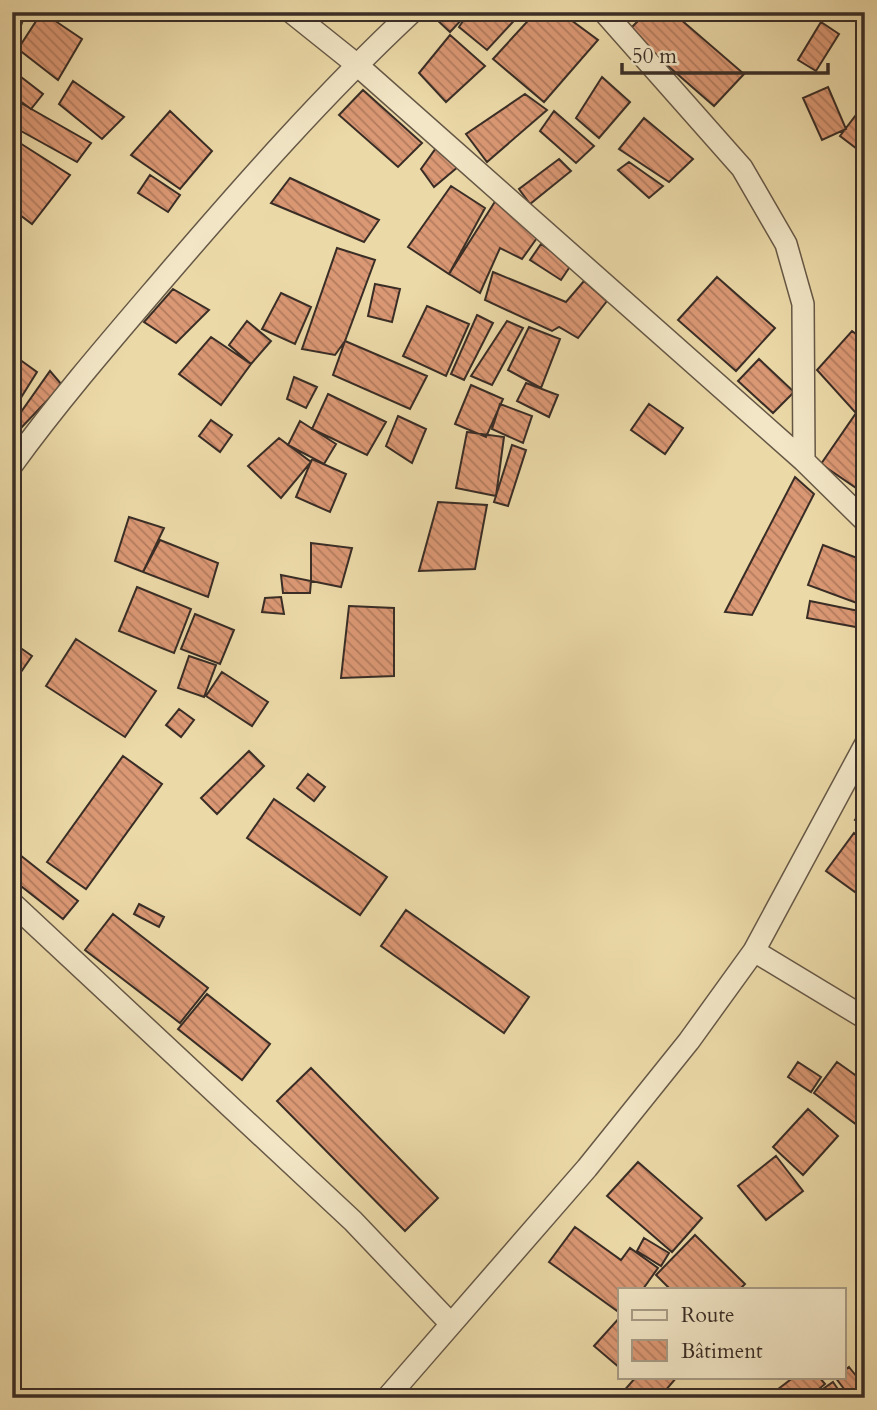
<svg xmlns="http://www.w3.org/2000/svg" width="877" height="1410" font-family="Cardo,serif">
  <defs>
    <pattern id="building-back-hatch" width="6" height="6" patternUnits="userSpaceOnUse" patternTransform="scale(1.75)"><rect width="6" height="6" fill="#db9874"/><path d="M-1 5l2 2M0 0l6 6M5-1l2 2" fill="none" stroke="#b37c5f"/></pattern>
  </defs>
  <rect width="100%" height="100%" fill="#ebd9a7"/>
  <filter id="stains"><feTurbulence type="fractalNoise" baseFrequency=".00286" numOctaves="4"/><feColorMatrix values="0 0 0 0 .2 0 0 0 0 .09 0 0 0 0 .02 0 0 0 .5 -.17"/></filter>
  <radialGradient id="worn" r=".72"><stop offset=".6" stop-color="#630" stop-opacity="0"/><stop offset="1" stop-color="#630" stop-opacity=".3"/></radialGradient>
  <path fill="url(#building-back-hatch)" stroke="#392d26" stroke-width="2" d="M12,12H26L14,44L12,43Z
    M42,12L82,39L58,80L18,49Z
    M442,12H464L466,15L450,32L436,19Z
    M469,12H522L487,50L459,27Z
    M536,12H560L598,40L544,102L493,59Z
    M647,12H672L744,74L714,106L628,31Z
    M821,22L839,34L816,71L798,60Z
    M450,35L485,66L446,102L419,73Z
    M12,70L43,94L31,109L12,95Z
    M602,77L630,102L599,138L576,118Z
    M73,81L124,117L102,139L59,104Z
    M828,87L846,129L822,140L803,98Z
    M363,90L422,143L398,167L339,115Z
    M525,94L547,110L487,162L466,134Z
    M12,98L91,143L77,162L12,126Z
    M865,103V155L840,136Z
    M170,111L212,151L180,189L131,155Z
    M554,111L594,146L576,163L540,131Z
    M644,118L693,159L669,182L619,149Z
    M12,138L70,175L32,224L12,209Z
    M436,148L459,166L434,187L421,169Z
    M559,159L571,171L530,204L519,189Z
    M629,162L663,186L649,198L618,170Z
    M150,175L180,195L168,212L138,193Z
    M290,178L379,220L364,242L271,203Z
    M451,186L485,208L449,274L408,247Z
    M496,200L537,238L522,259L500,248L480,293L449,274Z
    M541,244L571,265L561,280L530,260Z
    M337,248L375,260L345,341L335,355L302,349Z
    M493,272L566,302L584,281L607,301L578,338L559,327L552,331L485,300Z
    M717,277L775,328L736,371L678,320Z
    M375,284L400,289L392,322L368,316Z
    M173,289L209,310L176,343L144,322Z
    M281,293L311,307L295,344L262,329Z
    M427,306L469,324L446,376L403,356Z
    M477,315L493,323L464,380L451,374Z
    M247,321L271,341L251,364L229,345Z
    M507,321L523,328L492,385L471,376Z
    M529,327L560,339L541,388L508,370Z
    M852,331L865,341V494L821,464L856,413L817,370Z
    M211,337L251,364L221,405L179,374Z
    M345,341L427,376L410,409L333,375Z
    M12,354L37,372L12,412Z
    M759,359L794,392L773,413L738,381Z
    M50,371L62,385L20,429L14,422Z
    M294,377L317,387L306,408L287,399Z
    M526,383L558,395L549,417L517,401Z
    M471,385L503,399L486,437L455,424Z
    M328,394L386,422L367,455L312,429Z
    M500,404L532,416L523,443L492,429Z
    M649,404L683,428L665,454L631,430Z
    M398,416L426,429L412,463L386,446Z
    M211,420L232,435L220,452L199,436Z
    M300,421L336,444L324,464L288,445Z
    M467,432L504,437L496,496L456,488Z
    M279,438L311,462L281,498L248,466Z
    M512,445L526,450L508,506L494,502Z
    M312,459L346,474L330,512L296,497Z
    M795,477L814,494L752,615L725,612Z
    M438,502L487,505L475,569L419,571Z
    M129,517L164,528L143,572L115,561Z
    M160,540L218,563L208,597L143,572Z
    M311,543L352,548L341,587L311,581Z
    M823,545L865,561V606L808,585Z
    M281,575L311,581L310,593H283Z
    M137,587L191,609L174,653L119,631Z
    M281,597L284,614L262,612L265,598Z
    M810,601L859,611L856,627L807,618Z
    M349,606L394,608V676L341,678Z
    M195,614L234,630L220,664L181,649Z
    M76,639L156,691L125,737L46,686Z
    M12,642L32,656L12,685Z
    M189,656L216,665L204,697L178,688Z
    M222,672L268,702L252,726L206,696Z
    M179,709L194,720L181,737L166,725Z
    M249,751L264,766L217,814L201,798Z
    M123,756L162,784L86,889L47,862Z
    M308,774L325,787L314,801L297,788Z
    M274,799L387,877L360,915L247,838Z
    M865,805V826L855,820Z
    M854,833L865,841V879L855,892L826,871Z
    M15,851L78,901L63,919L12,879Z
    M139,904L164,917L159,927L134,914Z
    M406,910L529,997L504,1033L381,946Z
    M113,914L208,988L180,1023L85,950Z
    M207,994L270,1044L242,1080L178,1029Z
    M798,1062L821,1077L811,1092L788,1077Z
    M837,1062L865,1082V1115L857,1125L814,1093Z
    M311,1068L438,1198L405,1231L277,1101Z
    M808,1109L838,1136L803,1175L773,1147Z
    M776,1156L803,1191L766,1220L738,1186Z
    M638,1162L702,1218L672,1252L607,1196Z
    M575,1227L621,1260L630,1248L658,1268L643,1289H620V1313L549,1262Z
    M695,1235L745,1284L740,1289H670L656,1275Z
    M644,1238L669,1253L661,1266L637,1251Z
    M620,1317V1368L594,1346Z
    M849,1367L865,1387V1398H851L835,1377H844V1371Z
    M636,1377H677L659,1398H627L622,1393Z
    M794,1377H819L825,1384L808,1398H777L773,1393Z
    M833,1382L844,1398H810Z"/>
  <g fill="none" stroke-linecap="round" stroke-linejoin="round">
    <defs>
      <path id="minor" d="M291,12L356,64L804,461L865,521
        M604,12L742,168L786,244L803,304L804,461
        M12,465C60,399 113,338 166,276C244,185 324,94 412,12
        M12,903L353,1221L451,1324
        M754,951L865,1018
        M387,1398L587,1168L689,1041L754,951L865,745"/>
    </defs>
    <use href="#minor" stroke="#665846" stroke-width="24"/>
    <use href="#minor" stroke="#f2e6c6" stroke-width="21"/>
  </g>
  <rect width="877" height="1410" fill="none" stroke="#ebd9a7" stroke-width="42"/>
  <rect x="14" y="14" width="849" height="1382" fill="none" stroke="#392d26" stroke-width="3.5"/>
  <rect x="21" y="21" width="835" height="1368" fill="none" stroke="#392d26" stroke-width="2"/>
  <rect x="618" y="1288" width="228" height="91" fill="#f2e6c6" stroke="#a89c86" stroke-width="2"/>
  <rect x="632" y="1310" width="35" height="10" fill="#f2e6c6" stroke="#a89c86" stroke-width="2"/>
  <text x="681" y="1322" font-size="21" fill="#392d26">Route</text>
  <rect x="632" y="1340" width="35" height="21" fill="url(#building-back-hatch)" stroke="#a89c86" stroke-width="2"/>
  <text x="681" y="1358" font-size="21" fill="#392d26">Bâtiment</text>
  <path d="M622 63v10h206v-10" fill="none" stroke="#392d26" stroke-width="3.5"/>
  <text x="632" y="63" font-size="21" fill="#392d26" stroke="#f2e6c6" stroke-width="5" paint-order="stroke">50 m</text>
  <rect width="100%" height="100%" filter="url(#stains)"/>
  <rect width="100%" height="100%" fill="url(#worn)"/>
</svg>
